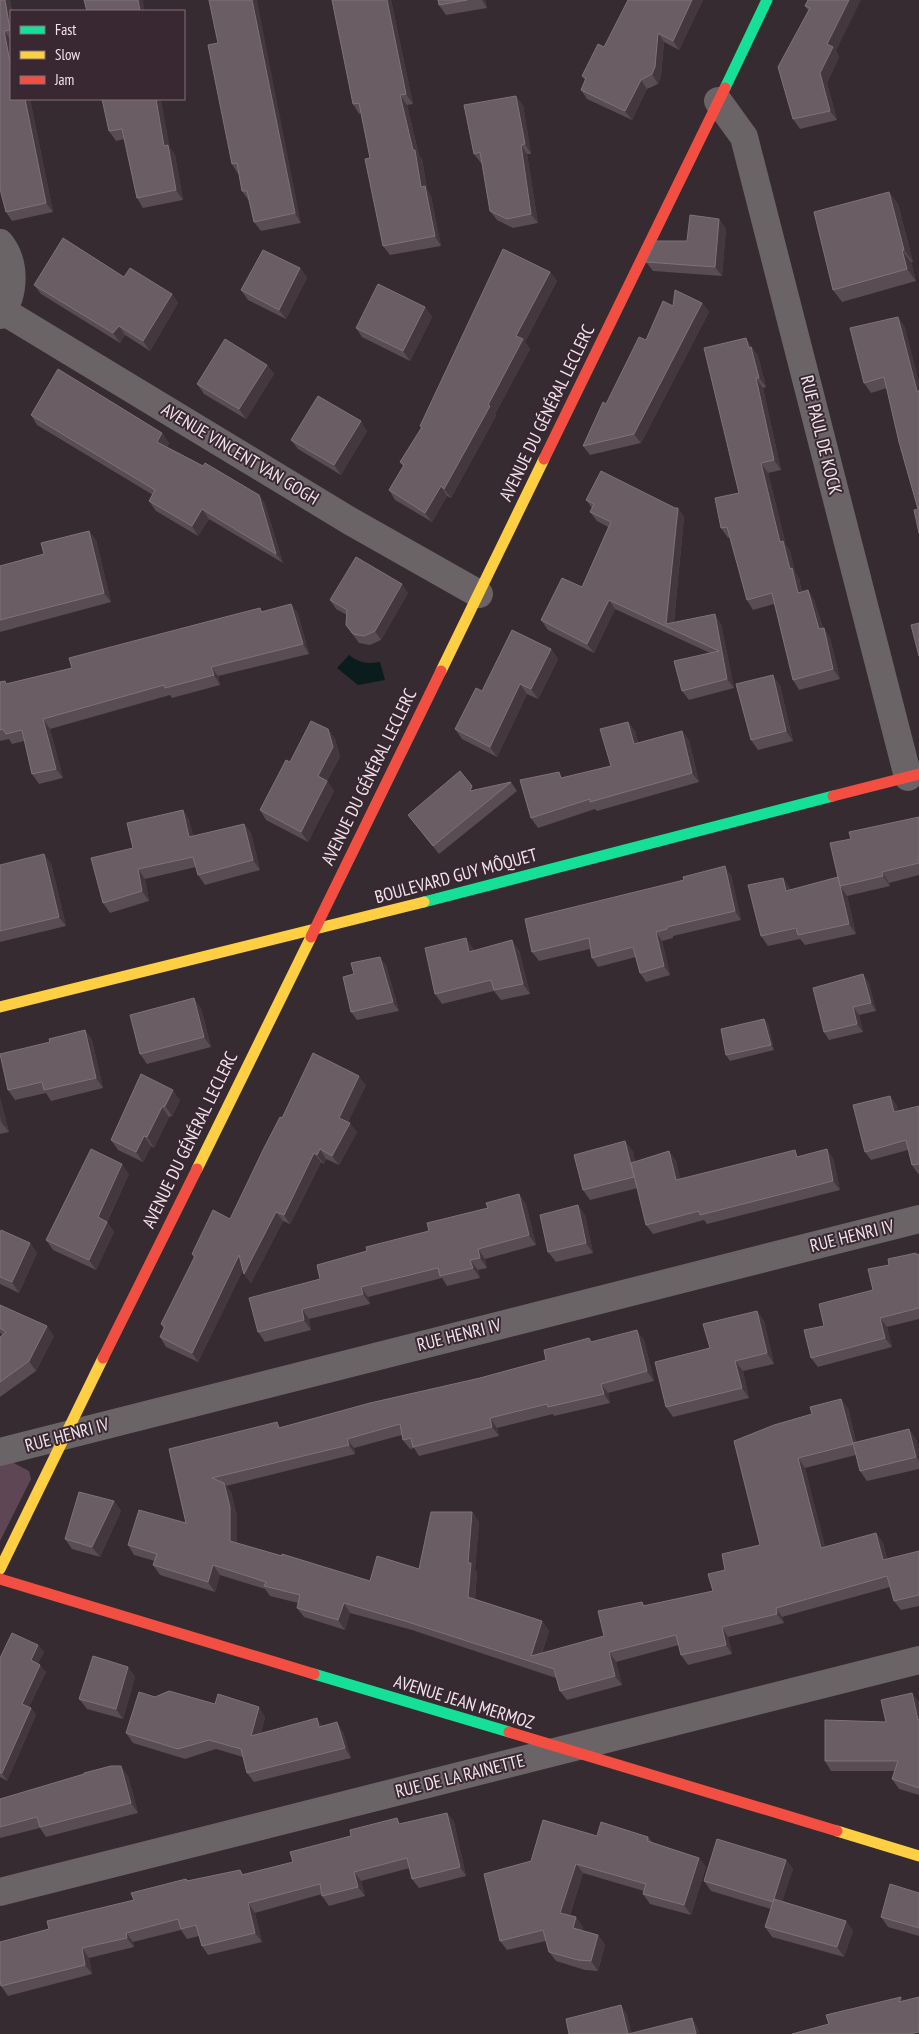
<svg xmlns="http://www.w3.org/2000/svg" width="919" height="2034" font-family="'PT Sans Narrow',sans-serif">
  <rect width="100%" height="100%" fill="#352b30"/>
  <path fill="#5f4654" d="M12,1462L29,1471L31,1479L0,1541V1465Z"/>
  <path fill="#0a1c1c" d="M349,655C360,663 366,664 380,662L385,680L358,685L337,668Z"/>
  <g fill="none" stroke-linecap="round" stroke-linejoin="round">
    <path stroke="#6a6467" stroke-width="28" d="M718,101L744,137L908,777
      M0,243C16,263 15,294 0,315
      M3,311L350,521L479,594
      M0,1452L919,1219
      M0,1892L919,1660"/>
    <path stroke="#16e098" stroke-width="11" d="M725,88L767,0
      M424,902L833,796
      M314,1674L509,1732"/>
    <path stroke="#ffcf43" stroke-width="11" d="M441,671L544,459
      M0,1007L424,902
      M197,1169L311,937
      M0,1569L103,1358
      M837,1831L919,1856"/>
    <path stroke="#f24e42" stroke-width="11" d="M544,459L725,88
      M833,796L919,774
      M311,937L441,671
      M103,1358L197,1169
      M0,1579L314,1674
      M509,1732L837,1831"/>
  </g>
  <path fill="#594c53" d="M0,0H10L12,11H11V99H30L53,212L12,221L6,212Z
    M391,0L413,104L407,105L419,155L422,159L427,189L431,196L441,246L390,255L383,246L370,158L361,113L359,114L353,104Z
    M438,0H485L487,8L446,15L439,5Z
    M703,0L679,50L664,42L661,76L658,84L647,89L632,120L587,99L581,90L585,80L582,76L604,47Z
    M808,0L836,51L839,57L827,83L837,120L800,129L793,119L808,10L805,6Z
    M218,43L301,223L261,231L254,222L249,201L242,191L239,174H238L232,164Z
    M102,99L170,148L175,155L183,200L143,208L137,198L125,139L116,141L109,131Z
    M523,105L531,154H527L538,223L513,228L497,220L490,211L482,163H481L474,154Z
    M889,192L898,204L913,262H911L916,281L842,302L833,290Z
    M719,219L726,229L722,276L653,271L646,262L687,241Z
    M300,268L307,278L286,319L248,300L241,290Z
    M550,272L557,281L525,342L530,349L495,414L496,416L451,498L447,496L432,522L395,500L389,490L403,466L400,462L421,428L420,426Z
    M34,285L172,294L178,303L150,351L125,335L120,343L41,294Z
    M702,303L709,312L641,443L590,455L583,446L606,404L646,340L673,306Z
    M425,307L432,317L410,361L362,337L356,328Z
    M905,327L918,509L887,388L871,393L864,383Z
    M753,347L754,350L758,356L766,387L763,388L781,470L768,473L786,545L790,551L795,572L799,578L802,592L808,590L814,600L823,628H824L830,638L840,679L799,690L793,680L774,604L753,610L747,600L730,537L728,538L721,528L739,493Z
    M267,365L274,374L246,419L204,394L197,384Z
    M31,415L162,433L169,443L167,447L259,495L265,504L283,563L209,519L198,536L156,511L149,501L153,495L37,425Z
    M367,431L341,475L298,449L291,440Z
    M586,500L675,508H678L684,517L674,622L721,624L734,688L689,700L682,691L710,653L615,609L594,653L548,630L541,620L582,587L608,527L597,521L590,512L592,508Z
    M89,531L96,540L111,602L0,632V566L44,554Z
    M408,593L381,640L370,645L359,643L346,625L347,615L336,609L330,600Z
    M291,604L298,614L309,654L218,676L220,685L172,698L170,695L50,729L63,778L39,784L32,774L24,741L12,744L9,739L0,741V682L7,684L72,668L260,608L263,612Z
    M551,649L558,659L538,699L527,694L497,757L462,739L455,729L482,691Z
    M780,685L793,741L758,750L751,740Z
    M628,722L635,731L638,743L682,731L689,740L699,782L597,811L595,809L538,828L531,818L563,778L611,766Z
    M328,729L335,739L340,757L327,781L334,791L308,842L266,820L260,810L290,762Z
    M511,782L517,791L439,854L408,815Z
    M183,810L189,820L193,836L244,824L251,833L260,870L205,885L198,875L196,867L145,879L149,901L110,913L103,903L133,848Z
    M919,817V875L889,883L890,886L847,896L856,934L805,945L800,939L768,946L761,936L783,878L791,890L838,877L851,839Z
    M51,863L66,926L0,942V865Z
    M731,875L741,920L673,936V938L662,941L670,975L646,982L640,973L636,957L598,967L592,958L590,949L539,961L532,952Z
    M473,948L474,951L519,950L530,994L501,1000L494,991L442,1004L435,994Z
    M386,965L399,1011L357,1020L351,1012Z
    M863,974L869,983L876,1011L859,1015L863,1032L829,1040L824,1032Z
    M201,1008L211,1047L147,1064L140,1054Z
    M764,1019L768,1024L774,1050L730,1061L726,1055Z
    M85,1030L92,1040L103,1088L51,1101L46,1093L15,1100L8,1090L50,1042Z
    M141,1074L180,1100L172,1116L169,1117L154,1148L151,1146L143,1162L118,1150L111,1140Z
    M366,1085L348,1122L357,1132L339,1165L326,1159L324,1164L321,1162L290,1224L283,1221L251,1283L244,1274L243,1270L198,1362L166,1347L160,1337L164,1329L161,1324L194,1258L192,1254L230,1219L282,1118Z
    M0,1098L9,1132L0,1134Z
    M896,1104L898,1112L919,1106V1174H918L912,1165L908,1150L871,1160L865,1152Z
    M633,1151L635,1162L669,1151L676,1161L680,1179L800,1156L833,1158L840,1190L707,1224L704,1220L653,1234L646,1225L638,1188L590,1200L583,1190Z
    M129,1174L107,1222L114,1232L96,1270L53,1250L46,1240Z
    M519,1194L526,1204L536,1245L485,1259L487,1268L478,1270L480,1278L447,1286L442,1278L368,1297L370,1304L309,1319L311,1330L265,1342L258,1332L320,1279L367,1251L429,1231L488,1208Z
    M585,1215L593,1253L556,1262L548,1252Z
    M0,1232L30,1243L37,1253L19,1293L0,1284Z
    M919,1254V1319L887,1327L892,1347L818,1367L811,1358L824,1326L873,1290L889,1265Z
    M0,1305L54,1336L36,1371L0,1397V1337L3,1335L0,1333Z
    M757,1311L764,1321L774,1364L743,1371L749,1398L673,1417L666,1407L710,1348Z
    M644,1340L654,1381L608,1393L610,1403L554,1416L553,1414L497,1428L499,1436L419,1456L414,1448L410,1449L403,1440L402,1435L354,1448L355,1454L226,1486L231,1492L237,1516V1543L282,1556L370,1581L419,1569L472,1512L479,1522L475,1569L477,1573L475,1600L542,1621L549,1631L542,1653L604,1636L642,1602L645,1606L713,1591L725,1570L760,1545L734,1441L848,1408L856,1442L916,1439L919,1451V1469L867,1481L860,1471L856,1455L805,1468L825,1547L876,1533L883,1543L887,1559L919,1551V1606L901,1610L894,1601L890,1587L782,1617L784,1623L728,1637L732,1654L688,1665L681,1655L679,1645L616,1662L622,1685L567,1700L560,1691L556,1678L412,1630L350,1613L345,1630L304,1617L297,1608L298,1603L270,1596L265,1589L220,1575L215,1592L160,1575L153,1565L155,1561L134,1555L128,1545L186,1523L169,1449L281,1427L480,1378L546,1360L592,1342Z
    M114,1501L121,1511L100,1557L72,1549L65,1539Z
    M38,1645L44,1652L38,1663L46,1672L29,1707L31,1708L36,1715L7,1781L0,1777V1658Z
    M128,1667L135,1677L123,1719L87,1709L79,1699Z
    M155,1697L215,1704L265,1717L261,1733L323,1726L343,1732L351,1758L254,1782L247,1773L243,1757L216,1749L185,1759L133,1743L126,1733Z
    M919,1702V1795L899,1789L892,1779L895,1771H831L825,1761L886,1722Z
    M128,1776L138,1813L46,1837L40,1828L0,1838V1799Z
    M447,1813L454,1822L466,1876L419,1888L412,1879L410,1868L361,1881L365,1896L329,1906L322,1896V1894L255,1913L262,1942L208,1955L202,1946L199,1936L187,1939L181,1930L133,1942L134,1947L89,1958L92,1974L8,1996L1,1986L49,1929L134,1900L186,1879L188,1881L240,1870L243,1874L293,1862L402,1824Z
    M597,1836L648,1837L652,1842L699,1858L706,1867L691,1915L650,1904L643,1894L644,1891L583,1873L570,1915L576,1917L583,1927L582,1931L598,1935L605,1945L598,1971L585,1970L556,1961L549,1952L546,1941L507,1950L500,1941L531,1861Z
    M786,1860L793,1869L782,1901L846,1921L853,1931L844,1957L772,1937L765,1927L771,1909L711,1891L704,1881Z
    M919,1893V1936L888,1927L881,1917Z"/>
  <path fill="#44383e" d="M5,0H10L12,11H11V31Z
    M138,0H143L145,11H140Z
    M252,0H257L301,223L295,213Z
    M387,0H391L413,104L406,94Z
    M482,0H485L487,8Z
    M692,0H703L679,50L673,41Z
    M849,0H861L836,51L839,57L827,83L837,120L830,111L820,73L827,44Z
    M4,31L11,40V67Z
    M658,33L664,42L661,76L658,84L652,74Z
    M641,80L647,89L632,120L625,111Z
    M400,95L407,105L419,155L422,159L427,189L431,196L441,246L435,236L421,187Z
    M516,96L523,105L531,154L525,144Z
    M25,99H30L53,212L46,203Z
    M156,99H161L170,148L175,155L183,200L176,190L164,146Z
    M521,145L527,154L538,223L531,214Z
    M889,192L898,204L913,262L904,250Z
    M719,219L726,229L722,276L715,267Z
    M902,250L911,262L916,281L907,269Z
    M300,268L307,278L286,319L279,310Z
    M550,272L557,281L525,342L530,349L495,414L496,416L451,498L444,489L488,405L516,336Z
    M172,294L178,303L150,351L143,341Z
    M702,303L709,312L641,443L634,434Z
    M425,307L432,317L410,361L403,351Z
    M898,317L905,327L919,381V394L917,391Z
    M119,326L125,335L120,343L113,333Z
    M746,338L758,356L766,387L759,378Z
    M267,365L274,374L246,419L239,409Z
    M756,378L763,388L781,470L774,460Z
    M361,421L367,431L341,475L334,465Z
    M162,433L169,443L164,452L157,442Z
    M761,463L768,473L786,545L790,551L795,572L799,578L804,603L798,593L780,542Z
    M441,486L447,496L432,522L425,513Z
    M259,495L265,504L283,563L276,554Z
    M678,508L684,517L673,630L666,624Z
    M202,509L209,519L198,536L192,526Z
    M89,531L96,540L111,602L104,593Z
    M402,584L408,593L381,640L375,631Z
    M808,590L814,600L826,639L819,629Z
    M609,600L615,609L594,653L587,644Z
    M291,604L298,614L309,654L303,644Z
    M715,614L721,624L734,688L727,679Z
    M824,628L830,638L840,679L833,669Z
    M551,649L558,659L538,699L531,689Z
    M211,667L218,676L220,685L214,675Z
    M773,675L780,685L793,741L786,731Z
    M520,684L527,694L497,757L490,747Z
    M43,719L50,729L63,778L56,769Z
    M628,722L635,731L640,753L634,744Z
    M328,729L335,739L340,757L325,786L318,776Z
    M682,731L689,740L699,782L692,773Z
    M327,781L334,791L308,842L301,832Z
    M183,810L189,820L196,847L189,837Z
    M244,824L251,833L260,870L253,860Z
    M44,854L51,863L66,926L59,917Z
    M725,866L731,875L741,920L735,911Z
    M138,869L145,879L149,901L142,891Z
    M882,872L889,883L890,886L883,876Z
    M783,878L790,888L793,901L786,891Z
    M840,886L847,896L856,934L849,924Z
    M656,932L662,941L670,975L664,966Z
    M466,938L473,948L477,962L469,952Z
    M512,940L519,950L530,994L523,984Z
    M380,957L386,965L399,1011L393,1002Z
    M863,974L869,983L876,1011L871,1003Z
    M194,998L201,1008L211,1047L204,1037Z
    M853,1007L859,1015L863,1032L857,1024Z
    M764,1019L768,1024L774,1050L771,1045Z
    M85,1030L92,1040L103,1088L96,1078Z
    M359,1076L366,1085L346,1127L339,1118Z
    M173,1090L180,1100L172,1116L165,1106Z
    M890,1096L896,1104L900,1121L894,1112Z
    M0,1098L9,1132L1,1122L0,1116Z
    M162,1107L169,1117L154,1148L147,1137Z
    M350,1123L357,1132L339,1165L332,1156Z
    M144,1136L151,1146L143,1162L136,1152Z
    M625,1141L633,1151L641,1187L634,1177Z
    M320,1149L326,1159L324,1164L317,1155Z
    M827,1149L833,1158L840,1190L833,1181Z
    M669,1151L676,1161L683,1190L676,1180Z
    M314,1153L321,1162L290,1224L284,1215Z
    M122,1164L129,1174L104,1227L98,1217Z
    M519,1194L526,1204L536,1245L529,1235Z
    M578,1205L585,1215L593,1253L586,1243Z
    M276,1212L283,1221L251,1283L244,1274Z
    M107,1222L114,1232L96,1270L89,1260Z
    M30,1243L37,1253L19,1293L12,1282Z
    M478,1249L485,1259L487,1268L480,1258Z
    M239,1255L246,1264L198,1362L192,1353Z
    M470,1260L478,1270L480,1278L473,1268Z
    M361,1287L368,1297L370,1304L363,1294Z
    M302,1309L309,1319L311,1330L304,1320Z
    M757,1311L764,1321L774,1364L767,1353Z
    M880,1318L887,1327L892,1347L885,1338Z
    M47,1326L54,1336L36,1371L29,1361Z
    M637,1330L644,1340L654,1381L647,1371Z
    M735,1361L743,1371L749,1398L742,1388Z
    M601,1384L608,1393L610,1403L604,1394Z
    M841,1399L848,1408L859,1454L853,1444Z
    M490,1418L497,1428L499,1436L492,1427Z
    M909,1429L916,1439L919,1451V1461L916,1457Z
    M347,1439L354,1448L355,1454L349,1445Z
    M798,1458L805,1468L828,1557L821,1548Z
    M224,1483L231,1492L237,1516V1550L230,1541Z
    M114,1501L121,1511L100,1557L92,1547Z
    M472,1512L479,1522L475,1569L477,1573L474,1607L468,1597V1563Z
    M876,1533L883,1543L890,1570L883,1560Z
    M213,1565L220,1575L215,1592L208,1582Z
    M344,1603L350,1613L345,1630L338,1620Z
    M776,1608L782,1617L784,1623L777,1614Z
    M542,1621L549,1631L538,1664L531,1656Z
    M722,1627L728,1637L732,1654L726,1645Z
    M38,1645L44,1652L36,1667L31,1660Z
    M609,1652L616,1662L622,1685L615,1676Z
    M40,1665L46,1672L27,1711L22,1704Z
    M128,1667L135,1677L123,1719L116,1709Z
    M912,1693L919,1702V1721L918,1720Z
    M259,1707L265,1717L258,1746L251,1736Z
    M31,1708L36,1715L7,1781L2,1773Z
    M317,1718L324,1728L319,1727Z
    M337,1722L343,1732L351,1758L345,1748Z
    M121,1766L128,1776L138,1813L131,1803Z
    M447,1813L454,1822L466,1876L460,1867Z
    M699,1858L706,1867L691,1915L684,1905Z
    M786,1860L793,1869L779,1912L773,1902Z
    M576,1864L583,1873L567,1923L560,1913Z
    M354,1872L361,1881L365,1896L358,1887Z
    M248,1903L255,1913L262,1942L255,1933Z
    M576,1917L583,1927L580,1938L573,1928Z
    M846,1921L853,1931L844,1957L837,1947Z
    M126,1933L133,1942L134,1947L127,1938Z
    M598,1935L605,1945L598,1971L591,1961Z
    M82,1948L89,1958L92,1974L85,1965Z
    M901,1997L909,2008L899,2002Z
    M621,2005L627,2014L632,2034H628Z
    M692,2018L698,2028L700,2034H696Z"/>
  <path fill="#6a5d64" stroke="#7f7279" d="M0,0H5L10,30L4,31L11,67V99H25L46,203L6,212L0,189Z
    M84,0H138L140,11H87Z
    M209,0H252L295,213L254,222L247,191H242L237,163L232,164L208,45L218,43Z
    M332,0H387L406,94L400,95L413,150H415L421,187L425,186L435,236L383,246L365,159L370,158L359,103L353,104Z
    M438,0H467L439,5Z
    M628,0H692L673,41L658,33L655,67L652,74L641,80L625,111L581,90L586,78L582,76L598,44L604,47Z
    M808,0H849L827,44L833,47L820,73L830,111L793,119L778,67L810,8L805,6Z
    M516,96L525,144L521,145L531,214L507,219L490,211L480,152L474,154L464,105Z
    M102,99H156L164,146L168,145L176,190L137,198L122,129L109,131Z
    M889,192L904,250H902L907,269L833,290L814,212Z
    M690,215L719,219L715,267L646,262L656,241H687Z
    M63,238L124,277L130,268L172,294L143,341L119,326L113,333L34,285Z
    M503,249L550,272L516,336L523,339L488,405L490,406L444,489L441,486L425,513L389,490L404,465L400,462L422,427L420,426Z
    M263,250L300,268L279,310L241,290Z
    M378,284L425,307L403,351L356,328Z
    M675,290L702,303L634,434L583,446L603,402L606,404L639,337L646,340L663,301L673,306Z
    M898,317L917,391H919V533L914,510L918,509L899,442L884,377L864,383L850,328Z
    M746,338L749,348L751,347L759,378H756L774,460L761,463L780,542L783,541L790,569L792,568L798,593L808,590L819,629L824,628L833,669L793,680L772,593L747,600L727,527L721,528L715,498L739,493L704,348Z
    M225,339L267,365L239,409L197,384Z
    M58,369L162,433L157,442L203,466L205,463L259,495L276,554L202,509L192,526L149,501L155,490L31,415Z
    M318,396L361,421L334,465L291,440Z
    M601,471L675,508H678L666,624L715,614L727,679L682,691L674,661L719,651L609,600L587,644L541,620L562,578L582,587L611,522L590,512L594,504L586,500Z
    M89,531L104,593L0,620V566L44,554L41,543Z
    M356,557L402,584L375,631L364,636L353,634L346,625L347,610L330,600Z
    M291,604L303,644L211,667L214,675L165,688L164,685L43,719L56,769L32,774L22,730L6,734L3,729L0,730V682L5,681L6,684L72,668L69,658L225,617L260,608L261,612Z
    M919,623V656L911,625Z
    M512,630L551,649L531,689L520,684L490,747L455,729L476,688L482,691Z
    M773,675L786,731L751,740L736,684Z
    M311,721L328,729L333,747L318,776L327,781L301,832L260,810L286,760L290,762Z
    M628,722L634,744L682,731L692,773L590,802V799L531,818L520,780L559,772L561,778L611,766L600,729Z
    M460,771L472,786L470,791L511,782L433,846L408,815Z
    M183,810L189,837L244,824L253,860L198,875L193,857L138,869L142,891L103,903L91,858L133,848L127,823Z
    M919,817V863L882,872L883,876L840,886L830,843L851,839L849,832Z
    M44,854L59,917L0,931V865Z
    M725,866L735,911L667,927V929L656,932L664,966L640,973L633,947L592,958L589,938L532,952L525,919L684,880L683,877Z
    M838,877L849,924L798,935L796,928L761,936L748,885L783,878L786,891Z
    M466,938L469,952L512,940L523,984L494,990L491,980L435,994L425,948Z
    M380,957L393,1002L351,1012L343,977L354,974L351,963Z
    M863,974L871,1003L853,1007L857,1024L824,1032L813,988Z
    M194,998L204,1037L140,1054L130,1015Z
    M764,1019L771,1045L726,1055L721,1029Z
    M85,1030L96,1078L44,1090L42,1082L8,1090L0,1054L50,1042L49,1039Z
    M313,1053L359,1076L339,1118L350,1123L332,1156L320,1149L317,1155L314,1153L284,1215L276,1212L244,1274L239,1255L192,1353L160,1337L165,1326L161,1324L195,1256L192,1254L213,1210L230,1219L263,1150L280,1117L282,1118Z
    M141,1074L173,1090L165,1106L162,1107L147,1137L144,1136L136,1152L111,1140Z
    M890,1096L894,1112L919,1106V1164L912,1165L906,1140L865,1152L853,1105Z
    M625,1141L634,1177L583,1190L574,1155Z
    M91,1149L122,1164L98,1217L107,1222L89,1260L46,1240Z
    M827,1149L833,1181L700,1215L699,1211L646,1225L631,1163L669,1151L676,1180L795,1150L797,1157Z
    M519,1194L529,1235L478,1249L480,1258L470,1260L473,1268L440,1276L438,1268L361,1287L363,1294L302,1309L304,1320L258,1332L249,1298L320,1279L317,1265L367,1251L366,1247L429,1231L427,1223L488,1208L486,1203Z
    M578,1205L586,1243L548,1252L540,1215Z
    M1,1230L30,1243L12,1282L0,1277V1232Z
    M916,1253V1255L919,1254V1308L880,1318L885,1338L811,1358L804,1330L824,1326L819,1304L873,1290L868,1269L889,1265L888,1259Z
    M0,1305L47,1326L29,1361L0,1382V1337L6,1332L0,1328Z
    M757,1311L767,1353L735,1361L742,1388L666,1407L655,1362L710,1348L703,1324Z
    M637,1330L647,1371L601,1384L604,1394L548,1407L547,1404L490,1418L492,1427L413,1447L411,1438L403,1440L400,1424L347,1439L349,1445L212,1478L224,1483L230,1507V1541L282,1556V1554L370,1581L377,1556L419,1569L431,1512H472L468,1563H471L468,1597L542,1621L531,1656L604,1636L598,1611L642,1602L643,1606L713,1591L708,1574L725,1570L722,1554L760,1545L734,1441L774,1425L812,1414L810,1407L841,1399L853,1444L798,1458L821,1548L876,1533L883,1560L919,1551V1595L894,1601L887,1576L776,1608L777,1614L722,1627L726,1645L681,1655L676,1635L609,1652L615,1676L560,1691L554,1669L405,1621L344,1603L338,1620L297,1608L300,1595L264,1586L266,1582L213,1565L208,1582L153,1565L157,1554L128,1545L139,1510L186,1523L169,1449L277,1422L279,1428L370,1403L480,1378L546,1360L544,1350L589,1338L591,1342Z
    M909,1429L916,1457L860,1471L853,1443Z
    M79,1492L114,1501L92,1547L65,1539Z
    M12,1633L38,1645L31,1660L40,1665L22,1704L31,1708L2,1773H0V1658Z
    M93,1656L128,1667L116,1709L79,1699Z
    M169,1691L215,1704L218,1694L259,1707L251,1736L317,1718L319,1727L337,1722L345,1748L247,1773L241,1749L209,1740L178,1749L126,1733L139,1692L155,1697Z
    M912,1693L918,1720L919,1719V1788L892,1779L898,1761H825V1720L886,1722L881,1700Z
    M111,1766H121L131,1803L40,1827L37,1817L0,1827V1799L84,1774V1773Z
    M447,1813L460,1867L412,1879L407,1858L354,1872L358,1887L322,1896L320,1884L248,1903L255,1933L202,1946L196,1925L181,1929L178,1919L126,1933L127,1938L82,1948L85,1965L1,1986L0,1981V1942L49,1929L47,1921L134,1900L131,1893L186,1879L187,1881L240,1870L242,1875L293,1862L290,1852L351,1836L350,1830L397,1818L399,1824Z
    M543,1820L597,1836L601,1822L648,1837L647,1841L699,1858L684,1905L643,1894L646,1884L576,1864L560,1913L576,1917L573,1928L598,1935L591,1961L578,1960L549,1952L543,1930L500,1941L484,1874L531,1861Z
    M717,1839L786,1860L773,1902L704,1881Z
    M890,1884L919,1893V1928L881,1917Z
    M774,1899L846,1921L837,1947L765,1927Z
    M901,1997L899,2002L919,1997V2032L910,2034H792L829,2024L826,2015Z
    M621,2005L628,2034H569L566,2019Z
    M692,2018L696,2034H628Z"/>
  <g text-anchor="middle" stroke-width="4" stroke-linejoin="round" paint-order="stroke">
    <g font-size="18" fill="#f0e3ea" stroke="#392731">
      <text transform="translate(547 413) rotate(-64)" y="6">AVENUE DU GÉNÉRAL LECLERC</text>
      <text transform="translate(821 435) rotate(76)" y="6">RUE PAUL DE KOCK</text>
      <text transform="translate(240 454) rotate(31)" y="6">AVENUE VINCENT VAN GOGH</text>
      <text transform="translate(369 777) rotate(-64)" y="6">AVENUE DU GÉNÉRAL LECLERC</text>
      <text transform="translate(456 876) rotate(-15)" y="6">BOULEVARD GUY MÔQUET</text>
      <text transform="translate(190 1140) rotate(-64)" y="6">AVENUE DU GÉNÉRAL LECLERC</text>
      <text transform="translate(852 1236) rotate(-14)" y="6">RUE HENRI IV</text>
      <text transform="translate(459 1335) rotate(-14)" y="6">RUE HENRI IV</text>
      <text transform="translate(67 1435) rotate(-15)" y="6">RUE HENRI IV</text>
      <text transform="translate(464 1702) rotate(17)" y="6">AVENUE JEAN MERMOZ</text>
      <text transform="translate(460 1776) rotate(-14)" y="6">RUE DE LA RAINETTE</text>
    </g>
  </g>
  <rect x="10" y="10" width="175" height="90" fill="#392731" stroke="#82727b"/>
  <rect x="20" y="26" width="25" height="8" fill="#16e098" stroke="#82727b"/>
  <text x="55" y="35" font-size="15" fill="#f0e3ea">Fast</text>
  <rect x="20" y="51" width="25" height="8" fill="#ffcf43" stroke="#82727b"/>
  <text x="55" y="60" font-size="15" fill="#f0e3ea">Slow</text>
  <rect x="20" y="76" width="25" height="8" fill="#f24e42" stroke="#82727b"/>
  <text x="55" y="85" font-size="15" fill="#f0e3ea">Jam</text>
</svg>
